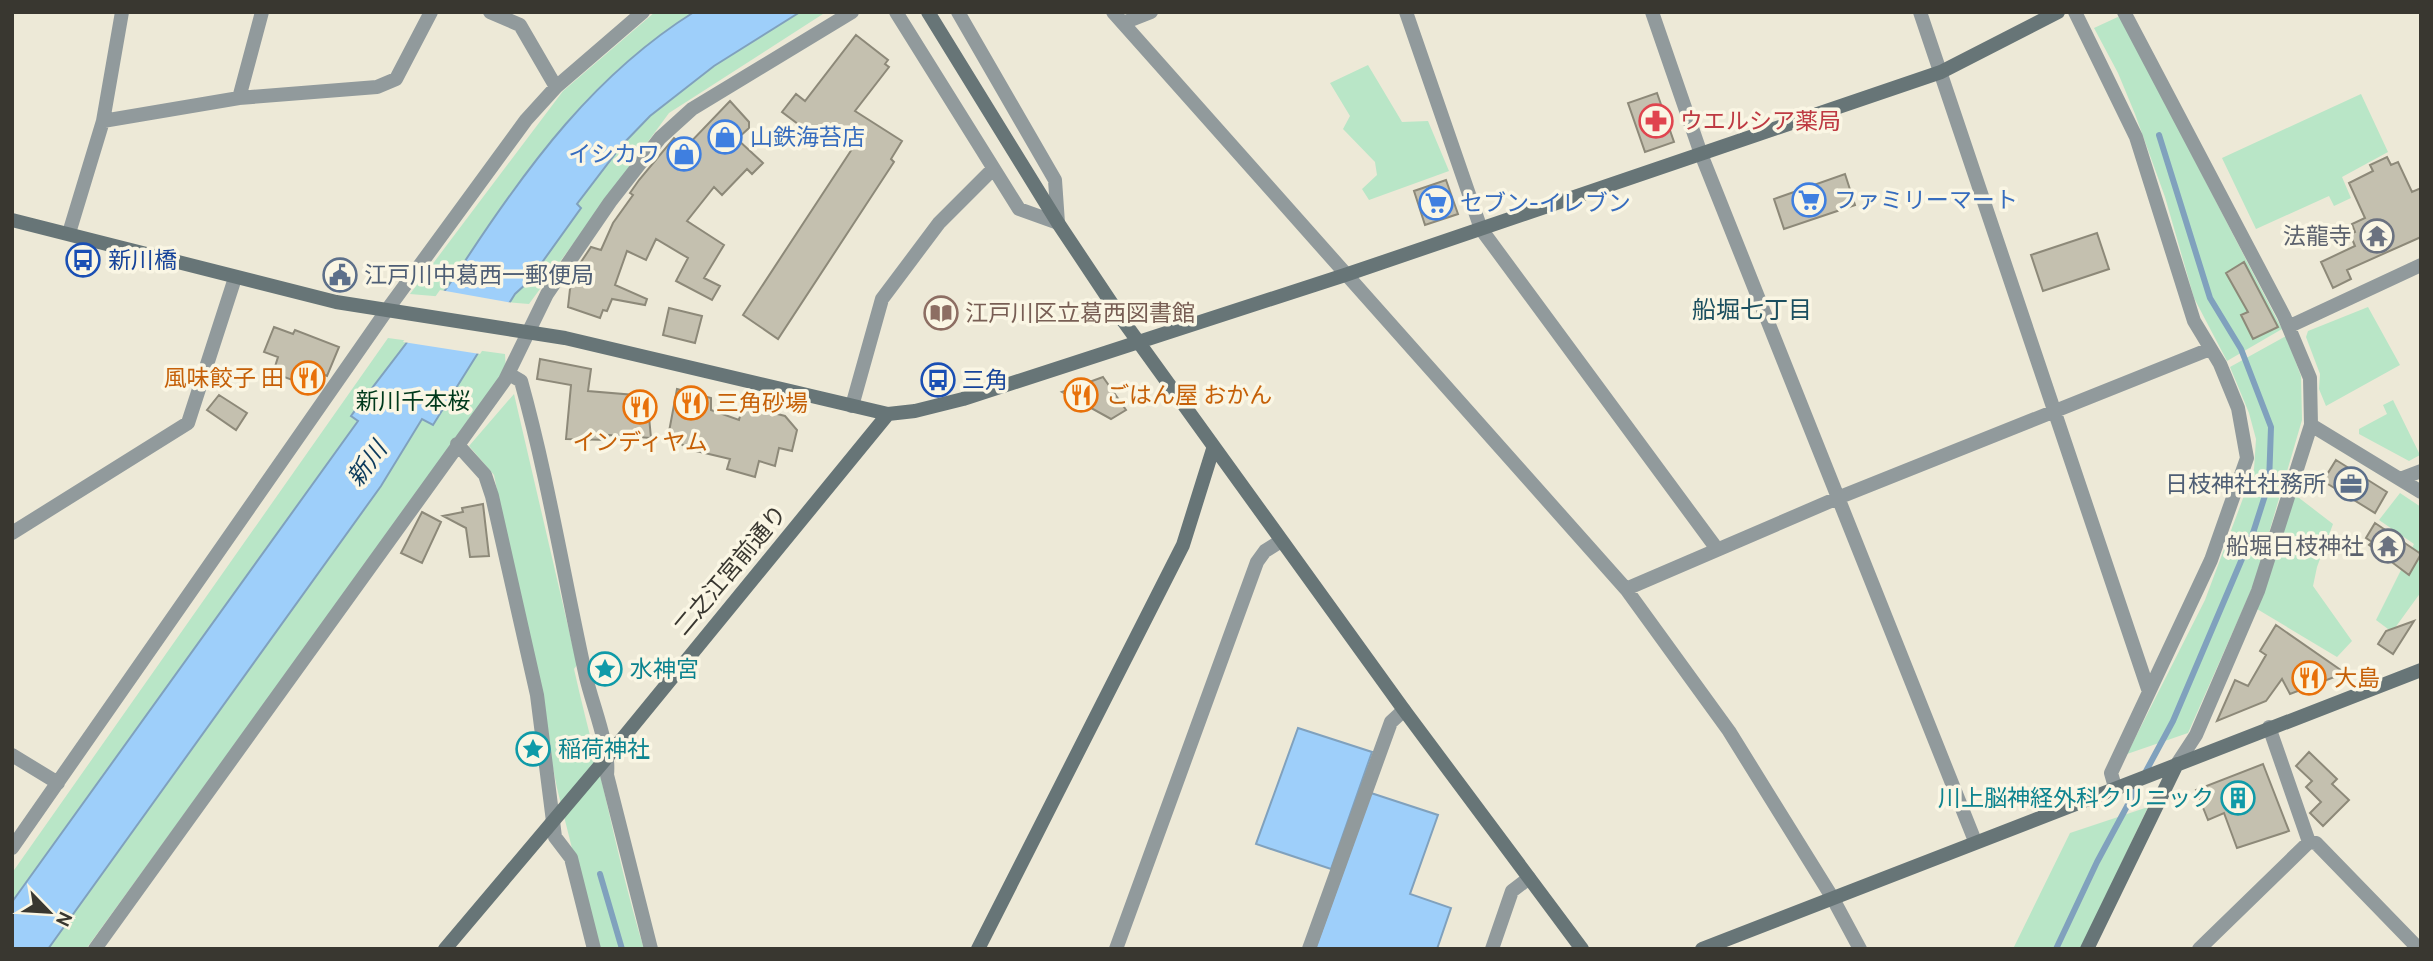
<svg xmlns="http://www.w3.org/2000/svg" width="2433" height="961" font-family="Cabin,'Noto Sans JP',sans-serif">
  <rect width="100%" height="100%" fill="#ede9d7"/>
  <path fill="#b9e6c7" d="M655,12H826L669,113L529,304L410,294L563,91Z
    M2120,16L2282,329L2227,361L2194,298L2165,197L2135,114L2118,73L2094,28Z
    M1368,65L1402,122L1428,121L1449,171L1369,200L1362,189L1377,175L1375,162L1343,129L1350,116L1330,83Z
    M2361,94L2388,152L2342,177L2351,198L2334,206L2329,196L2256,229L2222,158Z
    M2368,307L2400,365L2326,406L2319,389L2320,374L2306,337L2308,331Z
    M2286,336L2301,376L2302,420L2254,584L2188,733L2127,754L2205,600L2254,469L2256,439L2249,413L2230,367Z
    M388,338L505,354L506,372L86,949H12V873Z
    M514,394L577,665L574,669C583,710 594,750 604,791C616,844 628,896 644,949H597L557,788L494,475L469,446Z
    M2393,400L2420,455L2409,461L2359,434V429L2387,414L2383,405Z
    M2400,493L2421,507V592L2392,632L2376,620L2414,544L2379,520Z
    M2294,494L2333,524L2317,567L2313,586L2352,641L2337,657L2257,609Z
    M2148,807L2081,949H2013L2070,833Z"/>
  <path fill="#9ecffa" stroke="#80a1bd" stroke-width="2" d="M694,12H800L714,66L650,116L622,145L577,204L581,208L528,282L515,294L433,425L422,419L381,486L48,949H12V902L358,421L351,416C389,365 430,315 465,261C528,165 595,74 694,12Z
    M1298,728L1372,752L1331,869L1256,844Z
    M1371,793L1438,815L1410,894L1451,908L1437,949H1315Z"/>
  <path fill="#ede9d7" d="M440,290L513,303L480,354L403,342Z"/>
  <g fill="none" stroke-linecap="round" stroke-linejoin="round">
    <path stroke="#80a1bd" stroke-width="6" d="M600,874L622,949
      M2056,949L2097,862L2173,721L2253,533L2269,483L2271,427L2241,349L2210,298L2159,135"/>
  </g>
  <path fill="#c4c0af" stroke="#8d8979" stroke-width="2" d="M856,35L888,60L885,64L889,67L855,111L902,141L891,159L894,162L778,339L743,315L854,146L828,126L820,136L817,133L814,136L782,112L796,94L805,101Z
    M1657,93L1674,142L1645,152L1628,103Z
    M730,101L749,122V128L737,139L763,163L752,174L747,169L722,195L714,187L687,221L724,245L704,278L720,286L712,300L676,281L688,258L656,239L646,260L627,251L615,285L647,299L645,305L612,299L607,311L603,310L600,318L568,307L570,289L579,265L591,247L601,250L613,223L633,195L630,193L639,180L674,138L686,147Z
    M2387,157L2391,165L2398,162L2412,192L2421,188V237L2347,270L2351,279L2333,288L2321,262L2355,246L2350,234L2355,232L2352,224L2365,218L2349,183L2373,171L2370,165Z
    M1845,174L1855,205L1784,229L1774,199Z
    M1446,180L1458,214L1425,225L1414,191Z
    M2097,233L2109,269L2043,291L2031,255Z
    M2244,262L2278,327L2253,339L2241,315L2248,312L2226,273Z
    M669,308L702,316L695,343L663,335Z
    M274,327L293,334L295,330L339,347L327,376L314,371L309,386L273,373L278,357L264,352Z
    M540,359L591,369L588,391L647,396L651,438L609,435V440L566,439L571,385L537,379Z
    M1103,377L1126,410L1111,419L1062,392Z
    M677,389L711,398V410L739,420L743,405L785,416L797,430L792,451L779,448L775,466L759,461L755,477L727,469L730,459L692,450L668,437Z
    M219,395L247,413L236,430L207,410Z
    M2336,460L2387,492L2375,513L2323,481Z
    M483,504L489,556L470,557L466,528L443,516L463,512L462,508Z
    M422,512L441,522L422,563L401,553Z
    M2375,523L2421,554L2409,575L2369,545L2372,542L2366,538Z
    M2414,621L2393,654L2378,644L2386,631Z
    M2276,625L2345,673L2290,694L2282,679L2266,701L2217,721L2235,680L2248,686L2266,655L2260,651Z
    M2309,752L2337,779L2332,784L2349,800L2323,826L2310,813L2321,802L2306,787L2312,781L2296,766Z
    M2263,764L2289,831L2237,848L2224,813L2208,820L2196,790Z"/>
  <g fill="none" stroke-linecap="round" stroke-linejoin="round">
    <path stroke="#919a9c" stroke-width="14" d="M490,12L520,25L556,87
      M896,12L1019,209L1058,223L1055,180L958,12
      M1113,12L1626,589L1729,731L1832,897L1860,949
      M1406,12L1481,229L1717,549
      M1652,12L1701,154L1975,841
      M1920,12L2148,689
      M2075,12L2136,137L2194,321L2220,364L2238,408L2247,458L2211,560L2111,773L2115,787
      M2124,12L2284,316L2310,378L2311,425L2258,591L2196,735L2177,764
      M1123,23L1151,12
      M239,98L262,12
      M103,121L239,98L377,87L396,79L431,12
      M69,233L103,121L122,12
      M2290,326L2421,265
      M509,374L521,381C548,478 564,578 586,677C593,707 610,746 607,775L651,949
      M852,406L882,299L939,223L993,169
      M2311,425L2421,492
      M457,444L485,475L492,496L537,695L555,837L571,858L594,949
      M2400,479L2421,471
      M12,533L188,423L235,278
      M1626,589L1840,497L2210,349
      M2269,727L2309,842L2316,843L2419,949
      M12,755L58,783
      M12,848L387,310L526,120L556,87L643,12
      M95,949L505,380L547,294L610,202L660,138L692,109L852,12
      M1116,949L1257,562L1265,551L1281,541
      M1309,949L1391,722L1404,710
      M1492,949L1512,891L1529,878
      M2199,949L2309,842"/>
    <path stroke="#677577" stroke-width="14" d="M928,12L1058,223L1124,322L1404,710L1582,949
      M12,220L336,302L565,338L888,414L915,411L963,399L1345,275L1941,72L2058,12
      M445,949L609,755L888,414
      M978,949L1183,545L1213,449
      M1702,949L2421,670
      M2087,949L2177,764"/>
  </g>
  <defs>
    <symbol id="pharmacy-ring" viewBox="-11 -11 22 22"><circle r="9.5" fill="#faf6e4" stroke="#e0444e" stroke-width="1.5"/><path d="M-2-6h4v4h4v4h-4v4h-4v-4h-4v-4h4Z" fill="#e0444e"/></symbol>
    <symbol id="shop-ring" viewBox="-11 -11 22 22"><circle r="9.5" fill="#faf6e4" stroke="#3f7fe0" stroke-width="1.5"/><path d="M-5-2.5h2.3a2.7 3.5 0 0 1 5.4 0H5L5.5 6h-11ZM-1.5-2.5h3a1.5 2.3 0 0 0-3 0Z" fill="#3f7fe0"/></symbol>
    <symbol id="supermarket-ring" viewBox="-11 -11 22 22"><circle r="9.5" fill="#faf6e4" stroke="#3f7fe0" stroke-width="1.5"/><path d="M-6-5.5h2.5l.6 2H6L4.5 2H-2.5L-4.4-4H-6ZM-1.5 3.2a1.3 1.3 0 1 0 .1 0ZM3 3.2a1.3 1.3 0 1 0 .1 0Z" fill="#3f7fe0"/></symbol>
    <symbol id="temple-ring" viewBox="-11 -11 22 22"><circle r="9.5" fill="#faf6e4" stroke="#6b7280" stroke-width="1.5"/><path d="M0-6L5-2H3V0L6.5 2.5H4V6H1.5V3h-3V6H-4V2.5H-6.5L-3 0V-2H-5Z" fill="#6b7280"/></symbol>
    <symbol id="bus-ring" viewBox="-11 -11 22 22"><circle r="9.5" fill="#faf6e4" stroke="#1a4fb4" stroke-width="1.5"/><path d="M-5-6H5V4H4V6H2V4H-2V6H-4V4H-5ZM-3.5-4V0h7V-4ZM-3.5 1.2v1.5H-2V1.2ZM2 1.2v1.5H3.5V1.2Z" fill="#1a4fb4"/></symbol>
    <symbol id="civic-ring" viewBox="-11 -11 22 22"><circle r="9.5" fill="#faf6e4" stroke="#5c6f8a" stroke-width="1.5"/><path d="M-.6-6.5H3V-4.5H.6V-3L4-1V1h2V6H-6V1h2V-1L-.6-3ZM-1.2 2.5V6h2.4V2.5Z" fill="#5c6f8a"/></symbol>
    <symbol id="library-ring" viewBox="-11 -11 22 22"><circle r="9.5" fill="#faf6e4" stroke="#8d6e63" stroke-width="1.5"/><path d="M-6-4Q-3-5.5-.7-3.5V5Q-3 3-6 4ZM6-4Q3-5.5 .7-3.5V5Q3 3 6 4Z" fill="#8d6e63"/></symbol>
    <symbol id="restaurant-ring" viewBox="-11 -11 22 22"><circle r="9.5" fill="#faf6e4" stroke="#e8710a" stroke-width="1.5"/><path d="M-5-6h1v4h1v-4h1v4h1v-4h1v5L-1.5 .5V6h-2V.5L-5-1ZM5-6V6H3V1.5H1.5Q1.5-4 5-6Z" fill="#e8710a"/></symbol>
    <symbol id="office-ring" viewBox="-11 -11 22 22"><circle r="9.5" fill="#faf6e4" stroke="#5c6f8a" stroke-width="1.5"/><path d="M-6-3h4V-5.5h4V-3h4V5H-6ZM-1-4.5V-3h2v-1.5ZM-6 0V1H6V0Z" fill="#5c6f8a"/></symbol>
    <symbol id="sight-ring" viewBox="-11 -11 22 22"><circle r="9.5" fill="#faf6e4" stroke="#0f9aa8" stroke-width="1.5"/><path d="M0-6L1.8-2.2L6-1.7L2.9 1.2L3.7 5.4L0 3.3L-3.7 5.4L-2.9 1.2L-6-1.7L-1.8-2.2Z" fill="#0f9aa8"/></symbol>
    <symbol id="building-ring" viewBox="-11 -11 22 22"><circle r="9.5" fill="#faf6e4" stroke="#0f9aa8" stroke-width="1.5"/><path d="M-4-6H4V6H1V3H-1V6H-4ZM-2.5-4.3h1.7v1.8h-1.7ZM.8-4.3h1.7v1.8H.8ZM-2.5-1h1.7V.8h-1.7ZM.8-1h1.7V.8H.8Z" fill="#0f9aa8"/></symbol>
  </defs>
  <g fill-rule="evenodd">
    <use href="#pharmacy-ring" x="1637" y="102" width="38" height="38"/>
    <use href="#shop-ring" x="706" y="118" width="38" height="38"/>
    <use href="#shop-ring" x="665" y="135" width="38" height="38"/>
    <use href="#supermarket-ring" x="1790" y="181" width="38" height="38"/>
    <use href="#supermarket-ring" x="1417" y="184" width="38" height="38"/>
    <use href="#temple-ring" x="2358" y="217" width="38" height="38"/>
    <use href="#bus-ring" x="64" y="241" width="38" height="38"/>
    <use href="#civic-ring" x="321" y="256" width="38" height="38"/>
    <use href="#library-ring" x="922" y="294" width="38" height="38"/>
    <use href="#restaurant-ring" x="289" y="359" width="38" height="38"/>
    <use href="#bus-ring" x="919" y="361" width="38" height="38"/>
    <use href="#restaurant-ring" x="1062" y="376" width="38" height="38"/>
    <use href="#restaurant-ring" x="672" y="384" width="38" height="38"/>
    <use href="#restaurant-ring" x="621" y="388" width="38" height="38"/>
    <use href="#office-ring" x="2332" y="465" width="38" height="38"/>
    <use href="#temple-ring" x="2369" y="527" width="38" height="38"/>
    <use href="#sight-ring" x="586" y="650" width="38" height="38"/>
    <use href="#restaurant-ring" x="2290" y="659" width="38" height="38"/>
    <use href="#sight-ring" x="514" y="730" width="38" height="38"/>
    <use href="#building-ring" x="2219" y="779" width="38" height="38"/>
  </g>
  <g text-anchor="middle" stroke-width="7" stroke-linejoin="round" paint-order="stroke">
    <g font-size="23" fill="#be3a42" stroke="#faf6e4" text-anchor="start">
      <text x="1680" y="129">ウエルシア薬局</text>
    </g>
    <g font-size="23" fill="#366cbe" stroke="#faf6e4" text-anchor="start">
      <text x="750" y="145">山鉄海苔店</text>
      <text x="660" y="162" text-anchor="end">イシカワ</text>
      <text x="1834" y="208">ファミリーマート</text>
      <text x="1460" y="211">セブン-イレブン</text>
    </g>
    <g font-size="23" fill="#5b616d" stroke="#faf6e4" text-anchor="end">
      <text x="2352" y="244">法龍寺</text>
      <text x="2364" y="554">船堀日枝神社</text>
    </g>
    <g font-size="23" fill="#164399" stroke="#faf6e4" text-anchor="start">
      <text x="108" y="268">新川橋</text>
      <text x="962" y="388">三角</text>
    </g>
    <g font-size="23" fill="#4e5e75" stroke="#faf6e4" text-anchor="start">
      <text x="364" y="283">江戸川中葛西一郵便局</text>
      <text x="2326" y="492" text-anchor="end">日枝神社社務所</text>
    </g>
    <g font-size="23" fill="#785e54" stroke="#faf6e4" text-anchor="start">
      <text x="965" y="321">江戸川区立葛西図書館</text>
    </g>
    <g font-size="23" fill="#c56008" stroke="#faf6e4" text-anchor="start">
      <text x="284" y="386" text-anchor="end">風味餃子 田</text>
      <text x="1106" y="403">ごはん屋 おかん</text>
      <text x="716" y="411">三角砂場</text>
      <text x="640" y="450" text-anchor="middle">インディヤム</text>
      <text x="2334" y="686">大島</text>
    </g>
    <g font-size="23" fill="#00391b" stroke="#faf6e4">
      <text x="413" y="409">新川千本桜</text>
    </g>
    <g font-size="23" fill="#393730" stroke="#faf6e4">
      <text transform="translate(730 570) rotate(-50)" y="8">二之江宮前通り</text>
    </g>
    <g font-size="23" fill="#0d838f" stroke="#faf6e4" text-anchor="start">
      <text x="630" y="677">水神宮</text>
      <text x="558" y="757">稲荷神社</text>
      <text x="2214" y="806" text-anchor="end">川上脳神経外科クリニック</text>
    </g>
    <g font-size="24" fill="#1b4f5f" stroke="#faf6e4">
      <text x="1752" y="318">船堀七丁目</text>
    </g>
    <g font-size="24" font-style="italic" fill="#0c3b5d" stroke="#faf6e4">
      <text transform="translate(367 464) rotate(-54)" y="8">新川</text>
    </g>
  </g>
  <rect width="2433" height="961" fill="none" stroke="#393730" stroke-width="28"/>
  <g transform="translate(49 912) rotate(115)" stroke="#faf6e4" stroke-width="5" paint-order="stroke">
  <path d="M0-5L12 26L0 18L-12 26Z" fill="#393730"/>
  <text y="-10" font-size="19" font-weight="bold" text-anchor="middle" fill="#393730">N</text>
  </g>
</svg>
